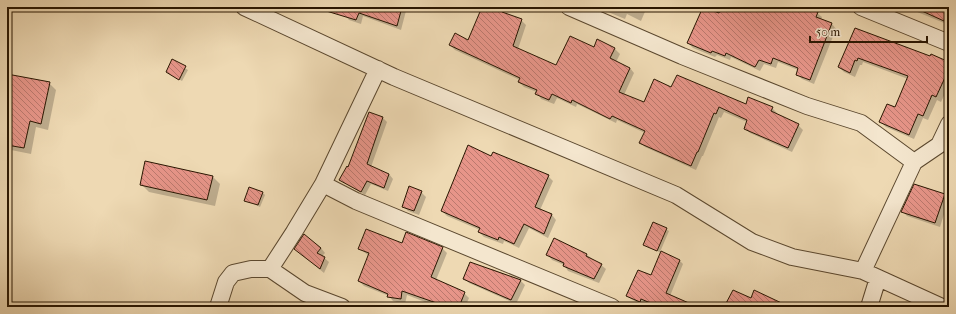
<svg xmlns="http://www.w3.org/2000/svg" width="956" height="314" font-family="'IM FELL French Canon',serif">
  <defs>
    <pattern id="building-back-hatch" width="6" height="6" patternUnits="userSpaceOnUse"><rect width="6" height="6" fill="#e79589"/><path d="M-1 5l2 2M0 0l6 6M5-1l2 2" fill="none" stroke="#bb796e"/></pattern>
  </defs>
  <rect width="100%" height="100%" fill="#eed9b3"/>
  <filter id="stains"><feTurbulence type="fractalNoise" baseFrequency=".005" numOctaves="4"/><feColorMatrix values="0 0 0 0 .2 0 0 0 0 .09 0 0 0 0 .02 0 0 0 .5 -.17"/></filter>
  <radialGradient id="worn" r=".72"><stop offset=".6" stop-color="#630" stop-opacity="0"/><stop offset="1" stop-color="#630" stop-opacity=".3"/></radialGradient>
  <path fill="#0003" d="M325,7H407L401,30L363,16L361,24L349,20L345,15L329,12Z
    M483,7H492L506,14L521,20L526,25L518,49L557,67L594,49L598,41L615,49L620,54L616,62L630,68L634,73L624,95L644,104L672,88L746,105L772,108L777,113L776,115L798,125L803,130L792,152L750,133L745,129L747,122L724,112L721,118L719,117L703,156H702L696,170L645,147L640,143L645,133L617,120L616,123L577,104L576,107L557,98L554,104L541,99L537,92L524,87L519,82L520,80L455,50L450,45L468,41Z
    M596,7H647L641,21L627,14L625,19Z
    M704,7H805L817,13L822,17L821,20L832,24L836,29L814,84L802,79L797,74L798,70L778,62L776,68L764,64L760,71L731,57L730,60L717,55L715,57L693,48L688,43Z
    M905,7H949V25Z
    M856,29L930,58L949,63V85L941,102L937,100L928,120L923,118L914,139L886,127L880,122L896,109L908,79L863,62L862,65H860L855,77L844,72L839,67Z
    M173,61L188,70L182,81L167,72Z
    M7,75L49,83L56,90L48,130L36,127L31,154L11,150L12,175H7Z
    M383,118L387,122L371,167L389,174L393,179L388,191L371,184L365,195L340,180L354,156Z
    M491,158L548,176L553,181L540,210L552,215L556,220L548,238L529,228L519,248L504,241L503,244L484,237L479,232L480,230L447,216L442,211Z
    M212,176L220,184L215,206L149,192L141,184Z
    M915,185L949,196V209L946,208L940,227L907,216L903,212Z
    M421,192L426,197L419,215L408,211L403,206Z
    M263,193L265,195L260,207L246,200Z
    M653,223L669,231L660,252L679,260L683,264L670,296L681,307H657L644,302L643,305L631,299L628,296L652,277L661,253L645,245Z
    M555,239L587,255L601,265L606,269L599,283L568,271L564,265L552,260L548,255Z
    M402,245L442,248L447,253L436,280L464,293L469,298L465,307H438L407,295L405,304L393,301L389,296L364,286L359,281L369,256L359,248Z
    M321,248L325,253L322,256L329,262L324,273L300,253Z
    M492,269L520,280L525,285L516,304L469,283L465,279L491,272Z
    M820,304L829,307H819Z"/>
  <path fill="url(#building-back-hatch)" stroke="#291601" d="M324,7H402L397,26L359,13L356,20L323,10Z
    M482,7H495L503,10L502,12L522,19L513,46L556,65L570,36L594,47L597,39L615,48L610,58L630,68L619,92L644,102L654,79L671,87L677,75L746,104L748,97L773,107L771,111L799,124L788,148L744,129L747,120L719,107L716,114L714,113L698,152H697L691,166L639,143L645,131L612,116L610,119L572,100L571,103L552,94L549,100L535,94L537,90L518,82L520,78L449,45L455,33L468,40Z
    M703,7L719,13L722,7H807L818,12L816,17L832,23L810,80L796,75L798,68L773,58L771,64L759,60L755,67L726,53L725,56L712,51L711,53L687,43Z
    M913,7H949V11L944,21Z
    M855,28L930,56L931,54L949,62V69L936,97L932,95L923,116L918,114L909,135L879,122L887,104L895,107L908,76L858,58L857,61L855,60L850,73L838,67Z
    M172,59L186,66L179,80L166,72Z
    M7,74L50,82L41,124L30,121L24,148L7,145Z
    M369,112L383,117L367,164L389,174L384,188L367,181L361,192L339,180L347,166L348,167Z
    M468,145L491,156L493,152L549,175L535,207L552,214L544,234L524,224L514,244L499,237L498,240L478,232L480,228L441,211Z
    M145,161L213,176L207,200L140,185Z
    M914,184L945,194L935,223L901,212Z
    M409,186L422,191L414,211L402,207Z
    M249,187L263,192L258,205L244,201Z
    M653,222L667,228L657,251L643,245Z
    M366,229L402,243L406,232L443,247L431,277L465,292L459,307H448L402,291L401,299L387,297L388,294L358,281L369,253L358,249Z
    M304,234L321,248L317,253L325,257L320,269L294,249Z
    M554,238L587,254L586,256L602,264L594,279L563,266L564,263L546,255Z
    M661,251L680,260L666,293L698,307H660L641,299L640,302L626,296L638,270L651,275Z
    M470,262L521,280L511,300L463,279Z
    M733,290L751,298L754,290L790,307H724Z"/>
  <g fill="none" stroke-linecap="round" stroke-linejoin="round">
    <defs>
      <path id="street" d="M244,7L394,77L676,195L752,242L792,257L863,271L942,307
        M569,7L682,56L807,106L861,123L914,162
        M861,7L949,43
        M323,184L356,201L612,307
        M270,269L294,232L323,184L378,69
        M863,271L914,162L939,145L949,124
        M218,307L226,282L233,273L251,269H270L305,293L342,307
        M869,307L878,278"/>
    </defs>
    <use href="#street" stroke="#5a472e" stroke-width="18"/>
    <use href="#street" stroke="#f4e6ce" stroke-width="16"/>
  </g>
  <rect width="956" height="314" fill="none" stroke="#eed9b3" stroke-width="24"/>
  <rect x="8" y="8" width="940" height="298" fill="none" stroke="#291601" stroke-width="2"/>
  <rect x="12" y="12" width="932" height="290" fill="none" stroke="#291601"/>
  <path d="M810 36v6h117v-6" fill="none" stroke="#291601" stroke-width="2"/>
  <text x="816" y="36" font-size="12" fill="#291601" stroke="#f4e6ce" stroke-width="3" paint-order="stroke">50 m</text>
  <rect width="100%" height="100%" filter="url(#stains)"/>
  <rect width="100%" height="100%" fill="url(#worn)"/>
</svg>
